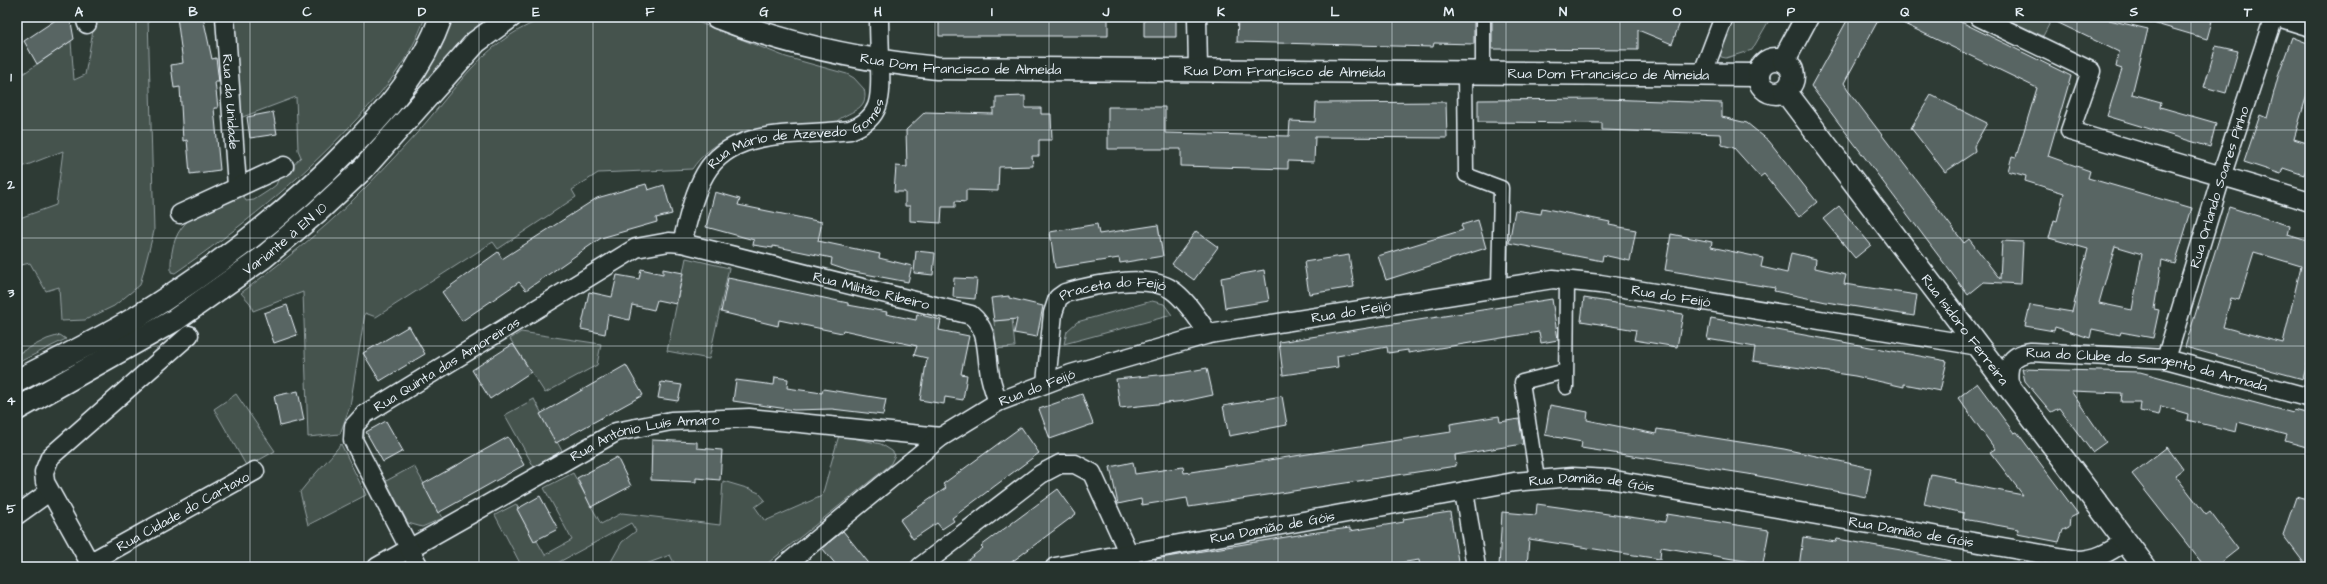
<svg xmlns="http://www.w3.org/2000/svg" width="2327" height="584" font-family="'Architects Daughter',sans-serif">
  <rect width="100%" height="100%" fill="#2e3b35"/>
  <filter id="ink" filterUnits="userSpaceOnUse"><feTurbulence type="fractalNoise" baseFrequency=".025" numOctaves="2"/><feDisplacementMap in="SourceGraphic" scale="8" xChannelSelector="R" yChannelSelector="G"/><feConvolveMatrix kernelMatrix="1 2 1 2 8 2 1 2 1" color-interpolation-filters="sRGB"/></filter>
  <g filter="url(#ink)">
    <path fill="#45524e" stroke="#96a2a3" d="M108,17H148L154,231L140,285L114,306L85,320L61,321L59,287L46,291L30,263L17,266V219L56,205L63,151L17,169V78L71,41L74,80L85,75L95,19Z
      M233,17H425C411,59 382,93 352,124C298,182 240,228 175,273L171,272C169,217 200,212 242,194L246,201L254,200L268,191L276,185L280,175L287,172L301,157L298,150L296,97L240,118Z
      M453,17L489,18L457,45L421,90L349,169L260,248L164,316L48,382L46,377L126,334L417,87L441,48Z
      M550,17H685L786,57L847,74L854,78L864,89C870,111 847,111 836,122C784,127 725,121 692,169L598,173L572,190L576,197L498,249L493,242L376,317L365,313L350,406L340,434L308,437L303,292L253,311L250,303L241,293C281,263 320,233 355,198C376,177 396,156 416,134C457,88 487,35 550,17Z
      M1734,17H1771L1752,50L1726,58L1721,57L1720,51Z
      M2001,17H2053L2043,36Z
      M686,258L729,268L709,359L667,351Z
      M1152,301L1164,304L1172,315L1064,344L1067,331L1077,322Z
      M1012,319L1015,347L996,349L994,321Z
      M521,332L601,344L597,365L545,393L510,339Z
      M60,335L66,339L17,363V354L47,339Z
      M236,394L275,451L247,467L214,409Z
      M534,399L562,451L534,467L505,415Z
      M839,435L881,444L892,451L895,455L890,465L763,567H676L670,555L638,567H608L622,542L636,531L631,523L550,567H522L495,515L516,504L545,555L572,540L544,488L573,473L601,524L622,513L720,525L723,481L750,489L759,493L765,500L755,507L765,521L822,496Z
      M341,444L366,495L308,525L300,492C313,475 328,461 341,444Z
      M414,466L443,518L422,527L408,523L386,481Z"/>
    <path fill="#596563" stroke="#e8f1f8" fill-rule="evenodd" d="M60,17H70L74,39L37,64L24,41Z
      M177,17H203L212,59L216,58L219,82H215L218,108H214L220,170L190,174L187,140L183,141L180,87L174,88L171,65L183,63Z
      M939,17H1108V36H939Z
      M1144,17H1176V37H1144Z
      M1238,17H1474V44L1434,43L1433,47L1237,42Z
      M1492,17H1682L1672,44L1638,30V50L1492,49Z
      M1849,17H1880L1844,83L1850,93L1964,243L1969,239L2000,279L2002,241L2023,242L2021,284L1984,282L1968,295L1811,86Z
      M1890,17H1951L2071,76L2048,156L2090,171L2088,178L2192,208L2175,264L2162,260L2154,309L2159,310L2153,338L2121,332L2120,335L2092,329L2090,338L2055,327L2054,331L2025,326L2030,305L2072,312L2088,249L2049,238L2054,220L2057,221L2064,193L2025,181L2026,176L2008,171L2012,156L2016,157L2037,88ZM2115,246L2142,254L2132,310L2099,303Z
      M2046,17H2111L2109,20L2148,29L2132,94L2161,102L2160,107L2216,123L2210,147L2107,116L2122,69L2116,67L2119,52Z
      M2146,17H2200L2212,21L2207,39L2146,21Z
      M2292,37L2310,44V84L2294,139L2310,144V158L2304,175L2283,168L2281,174L2244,162L2260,115L2267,118L2279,73Z
      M2216,46L2238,51L2226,93L2204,87Z
      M1931,95L1987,123L1974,146L1975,152L1945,172L1911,128Z
      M1025,96V108H1041V114H1051L1052,140H1039V156H1032L1033,166L999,167L998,191L966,190V202L955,201V207H942L941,223L910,221V206H905V192H894L896,166L907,167L906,130L925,112L993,114V108H996V97Z
      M1603,99L1722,103V117L1747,123L1769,141L1817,202L1799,217L1764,174L1760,177L1734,148L1722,145L1721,134L1602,130V123L1478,122V100Z
      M1446,102L1447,138L1315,137L1314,162L1288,161V169L1181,166V149H1108V107H1165V133L1289,136L1290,121L1315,122L1316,103Z
      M273,112L277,134L250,138L247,117Z
      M646,184L648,190L664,185L672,214L656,218L657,222L601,238L526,290L519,282L462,321L442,292L498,252L502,259L597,198Z
      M715,192L740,199L738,205L822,222L818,241L880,254L879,258L912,266L908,282L849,271L831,265L832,258L773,246V248L753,245L754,240L706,227Z
      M1839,206L1871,245L1855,258L1823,219Z
      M2229,207L2290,226L2288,235L2310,242V353L2303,379L2185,347ZM2254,252L2301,266L2283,343L2223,327L2231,298L2239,300Z
      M1542,208L1610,222L1609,225L1636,230L1630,261L1603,255L1602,261L1509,243L1515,210L1541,214Z
      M1478,220L1486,248L1386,280L1378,256L1463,230L1461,225Z
      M1097,224L1099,234L1158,225L1163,256L1120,263L1119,258L1055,268L1050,232Z
      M1196,231L1218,247L1194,280L1172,264Z
      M1671,234L1712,242L1711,247L1763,258L1761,267L1787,273L1791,253L1816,259L1815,268L1846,275L1844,284L1917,295L1914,316L1826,302L1774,291L1775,288L1665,270Z
      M916,251L935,253L933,275L914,273Z
      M1349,255L1354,287L1309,294L1304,262Z
      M641,269L663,274V269L683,273L676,304L657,300L654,310L632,305L629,320L608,315L605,334L581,329L589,292L612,297L617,275L639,279Z
      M1264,270L1269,301L1225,308L1221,278Z
      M728,278L848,303V305L887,312L886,314L916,320L917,314L941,320L939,330L969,336L961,374L967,375L963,400L945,397L944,404L920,400L927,358L914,355L917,346L843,330L842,333L779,320L778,326L721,312Z
      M954,278L977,279L975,299L953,297Z
      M1009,296V298L1043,306L1037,337L1014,333L1017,319L994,321L991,298Z
      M1584,298L1683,314L1677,347L1634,340L1636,330L1581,321Z
      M1552,299L1558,340L1541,343L1539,332L1408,353V350L1388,353L1387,347L1337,356L1338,367L1283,375L1279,342Z
      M287,305L297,335L274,343L264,313Z
      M1711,318L1947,361L1940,391L1904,384V387L1855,376L1753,361L1755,347L1707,339Z
      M409,326L425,354L380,381L363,353Z
      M513,344L531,372L490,399L472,370Z
      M626,365L643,395L556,443L540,414Z
      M1207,368L1213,395L1185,401L1120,408L1116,379L1180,373Z
      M2022,369L2140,372L2293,413L2294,410L2310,414V448L2285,441L2287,435L2238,422L2236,432L2187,420L2188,414L2161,406L2159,415L2140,411L2141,402H2121L2122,393L2071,391L2106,442L2092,452L2059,408L2051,412L2025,381Z
      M775,377L788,379L787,388L822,393L823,389L886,399L883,415L832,409L794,410L733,401L736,380L774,385Z
      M661,382L682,385L678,401L658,398Z
      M1977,383L2014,433L2017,432L2078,514L2070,518L2069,527L2063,530L2059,542L2017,534L2018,529L1963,519L1964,513L1924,504L1931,474L1955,479L1954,482L2023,495L1990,452L1995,449L1958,398Z
      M298,391L304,420L280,426L274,396Z
      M1082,394L1093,424L1050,439L1039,409Z
      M1282,396L1287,425L1229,436L1223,406Z
      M1550,405L1588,412L1587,420L1656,434L1657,429L1702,436L1784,449L1871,468L1866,497L1748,474L1581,448L1582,442L1545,435Z
      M1499,416L1500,422L1519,419L1523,444L1455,455L1456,466L1189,507L1187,498L1142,505L1141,499L1118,504L1110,467L1133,462L1135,474L1183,467L1184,473L1451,432L1450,424Z
      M386,421L403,451L383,462L366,432Z
      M1021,427L1039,453L952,518L954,521L942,529L937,523L913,539L900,520L946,488L943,484Z
      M508,437L524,465L438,513L423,484Z
      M652,440L697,442V448L722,450L720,480L696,478V482L651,480Z
      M2167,447L2183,469L2175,475L2206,515L2210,512L2238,549L2215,567H2205L2132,474Z
      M617,457L631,486L591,507L577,478Z
      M1058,489L1076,514L1005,567H959L983,548L981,546Z
      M540,496L558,529L534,541L517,509Z
      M2296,497L2310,501V567H2307L2283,535Z
      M1537,504L1665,522L1667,514L1769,530L1763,564L1661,547L1660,559L1529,539L1527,567H1499L1502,512L1536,515Z
      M1450,512L1459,567H1420L1419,560L1373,567H1156L1155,559L1310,533L1350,528V531L1404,522L1403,519Z
      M843,531L872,567H838L822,548Z
      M1803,537L1836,542L1837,539L1901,550L1950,561V567H1851L1829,563V567H1799Z"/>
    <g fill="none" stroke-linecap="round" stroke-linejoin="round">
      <defs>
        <path id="pedestrian" d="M1465,72L1466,175L1501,188L1499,287
          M1483,72V17
          M1566,387L1567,281
          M1537,479L1522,382L1566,371"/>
        <g id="minor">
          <path d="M85,17L87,24"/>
          <path id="s1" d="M225,17L237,186"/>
          <path d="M1197,17L1198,69"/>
          <path d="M1979,17L2091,71L2070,131L2310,202"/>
          <path d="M2278,17L2310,27"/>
          <path d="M1702,75L1724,17"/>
          <path d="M180,214L284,166"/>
          <path id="s2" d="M682,243C688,220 693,195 705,174C733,125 802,137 850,130C882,119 881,96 880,67C880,50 879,34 879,17"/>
          <path id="s3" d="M2166,359L2221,177L2274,17"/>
          <path id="s4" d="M1046,383L1053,313L1058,298L1065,293C1092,285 1148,273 1172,290C1187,300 1198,320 1209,334"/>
          <path id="s5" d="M2009,386C2007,366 2009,355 2031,352L2166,359L2310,398"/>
          <path d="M1464,491L1476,567"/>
          <path d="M17,515L49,492"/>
          <path id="s6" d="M89,563L255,471"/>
          <path d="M92,567L45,482L44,472L50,457L189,335"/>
          <path id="s7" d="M377,567L616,432L671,421L749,418L941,437"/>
          <path id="s8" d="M419,567L353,440L354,426L365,414L636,248L669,242L682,243L971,315C988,329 986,348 989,369C990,380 994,391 998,402"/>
          <path id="s9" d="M783,567L941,437L998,402L1071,374L1209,334L1553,279L1600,284L1979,346"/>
          <path d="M920,567L1041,474L1060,464H1075L1092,473L1128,552L1131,567"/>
          <path id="s10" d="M1055,567L1514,482L1572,477L1609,479L2077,560C2097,560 2109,552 2126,541"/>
        </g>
        <g id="secondary">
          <path id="s11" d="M717,17C788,45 861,60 937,68L1759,75"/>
          <circle cx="1776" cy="76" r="17"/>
          <path d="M1784,60L1807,17"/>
          <path id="s12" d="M1785,91L2145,567"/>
        </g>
        <g id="primary">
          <path d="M17,381C55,361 95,342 132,320C212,271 288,213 352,146C390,107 423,68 441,17"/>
          <path id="s13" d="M17,409L175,320L264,257L318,211L363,169L476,42L510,17"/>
        </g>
      </defs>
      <use href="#pedestrian" stroke="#e8f1f8" stroke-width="17"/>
      <use href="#minor" stroke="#e8f1f8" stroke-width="21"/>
      <use href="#secondary" stroke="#e8f1f8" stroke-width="25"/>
      <use href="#primary" stroke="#e8f1f8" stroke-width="25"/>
      <use href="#pedestrian" stroke="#26332d" stroke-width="14"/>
      <use href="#minor" stroke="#26332d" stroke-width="18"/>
      <use href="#secondary" stroke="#26332d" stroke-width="22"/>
      <use href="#primary" stroke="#26332d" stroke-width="22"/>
    </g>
  </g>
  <path fill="none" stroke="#e8f1f8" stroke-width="1" stroke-opacity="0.55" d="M136,17V567M250,17V567M364,17V567M479,17V567M593,17V567M707,17V567M821,17V567M935,17V567M1049,17V567M1164,17V567M1278,17V567M1392,17V567M1506,17V567M1620,17V567M1734,17V567M1848,17V567M1963,17V567M2077,17V567M2191,17V567M17,130H2310M17,238H2310M17,346H2310M17,454H2310"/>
  <g text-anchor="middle" stroke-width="3" stroke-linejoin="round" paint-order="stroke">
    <g font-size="14" fill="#e8f1f8" stroke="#26332d">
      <text dy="5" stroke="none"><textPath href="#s11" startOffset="250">Rua Dom Francisco de Almeida</textPath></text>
      <text dy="5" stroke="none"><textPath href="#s11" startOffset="574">Rua Dom Francisco de Almeida</textPath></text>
      <text dy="5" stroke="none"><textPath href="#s11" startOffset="898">Rua Dom Francisco de Almeida</textPath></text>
      <text dy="5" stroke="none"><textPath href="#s1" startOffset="85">Rua da Unidade</textPath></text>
      <text dy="5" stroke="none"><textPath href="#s2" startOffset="179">Rua Mário de Azevedo Gomes</textPath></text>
      <text dy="5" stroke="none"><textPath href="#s3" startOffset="180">Rua Orlando Soares Pinho</textPath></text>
      <text dy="5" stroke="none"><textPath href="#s13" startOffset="318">Variante à EN 10</textPath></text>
      <text dy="5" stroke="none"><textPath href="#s8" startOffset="733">Rua Militão Ribeiro</textPath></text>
      <text dy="5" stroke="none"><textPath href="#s9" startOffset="961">Rua do Feijó</textPath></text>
      <text dy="5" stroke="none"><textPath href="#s4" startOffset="143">Praceta do Feijó</textPath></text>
      <text dy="5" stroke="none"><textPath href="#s9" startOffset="637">Rua do Feijó</textPath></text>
      <text dy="5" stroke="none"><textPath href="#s12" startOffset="299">Rua Isidoro Ferreira</textPath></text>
      <text dy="5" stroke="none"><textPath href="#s8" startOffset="269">Rua Quinta das Amoreiras</textPath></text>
      <text dy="5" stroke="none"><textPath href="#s5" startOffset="165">Rua do Clube do Sargento da Armada</textPath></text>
      <text dy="5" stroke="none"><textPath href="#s9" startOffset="313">Rua do Feijó</textPath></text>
      <text dy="5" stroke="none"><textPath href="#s7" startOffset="301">Rua António Luís Amaro</textPath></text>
      <text dy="5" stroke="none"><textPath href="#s10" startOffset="545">Rua Damião de Góis</textPath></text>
      <text dy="5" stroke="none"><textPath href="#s6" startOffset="107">Rua Cidade do Cartaxo</textPath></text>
      <text dy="5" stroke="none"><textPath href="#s10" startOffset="221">Rua Damião de Góis</textPath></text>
      <text dy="5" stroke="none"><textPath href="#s10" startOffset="869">Rua Damião de Góis</textPath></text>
    </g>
  </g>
  <rect width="2327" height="584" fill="none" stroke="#26332d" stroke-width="44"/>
  <rect x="22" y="22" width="2283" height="540" fill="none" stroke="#e8f1f8" stroke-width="1.5"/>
  <g font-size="13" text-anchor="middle" font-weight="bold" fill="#e8f1f8">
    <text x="79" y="16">A</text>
    <text x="193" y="16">B</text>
    <text x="307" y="16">C</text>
    <text x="422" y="16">D</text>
    <text x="536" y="16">E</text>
    <text x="650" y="16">F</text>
    <text x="764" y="16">G</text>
    <text x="878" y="16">H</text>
    <text x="992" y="16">I</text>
    <text x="1106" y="16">J</text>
    <text x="1221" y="16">K</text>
    <text x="1335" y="16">L</text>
    <text x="1449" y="16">M</text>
    <text x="1563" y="16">N</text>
    <text x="1677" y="16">O</text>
    <text x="1791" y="16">P</text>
    <text x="1905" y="16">Q</text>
    <text x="2020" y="16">R</text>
    <text x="2134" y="16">S</text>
    <text x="2248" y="16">T</text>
    <text x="11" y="81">1</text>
    <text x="11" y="189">2</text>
    <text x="11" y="297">3</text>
    <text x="11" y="405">4</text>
    <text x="11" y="513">5</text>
  </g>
</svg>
